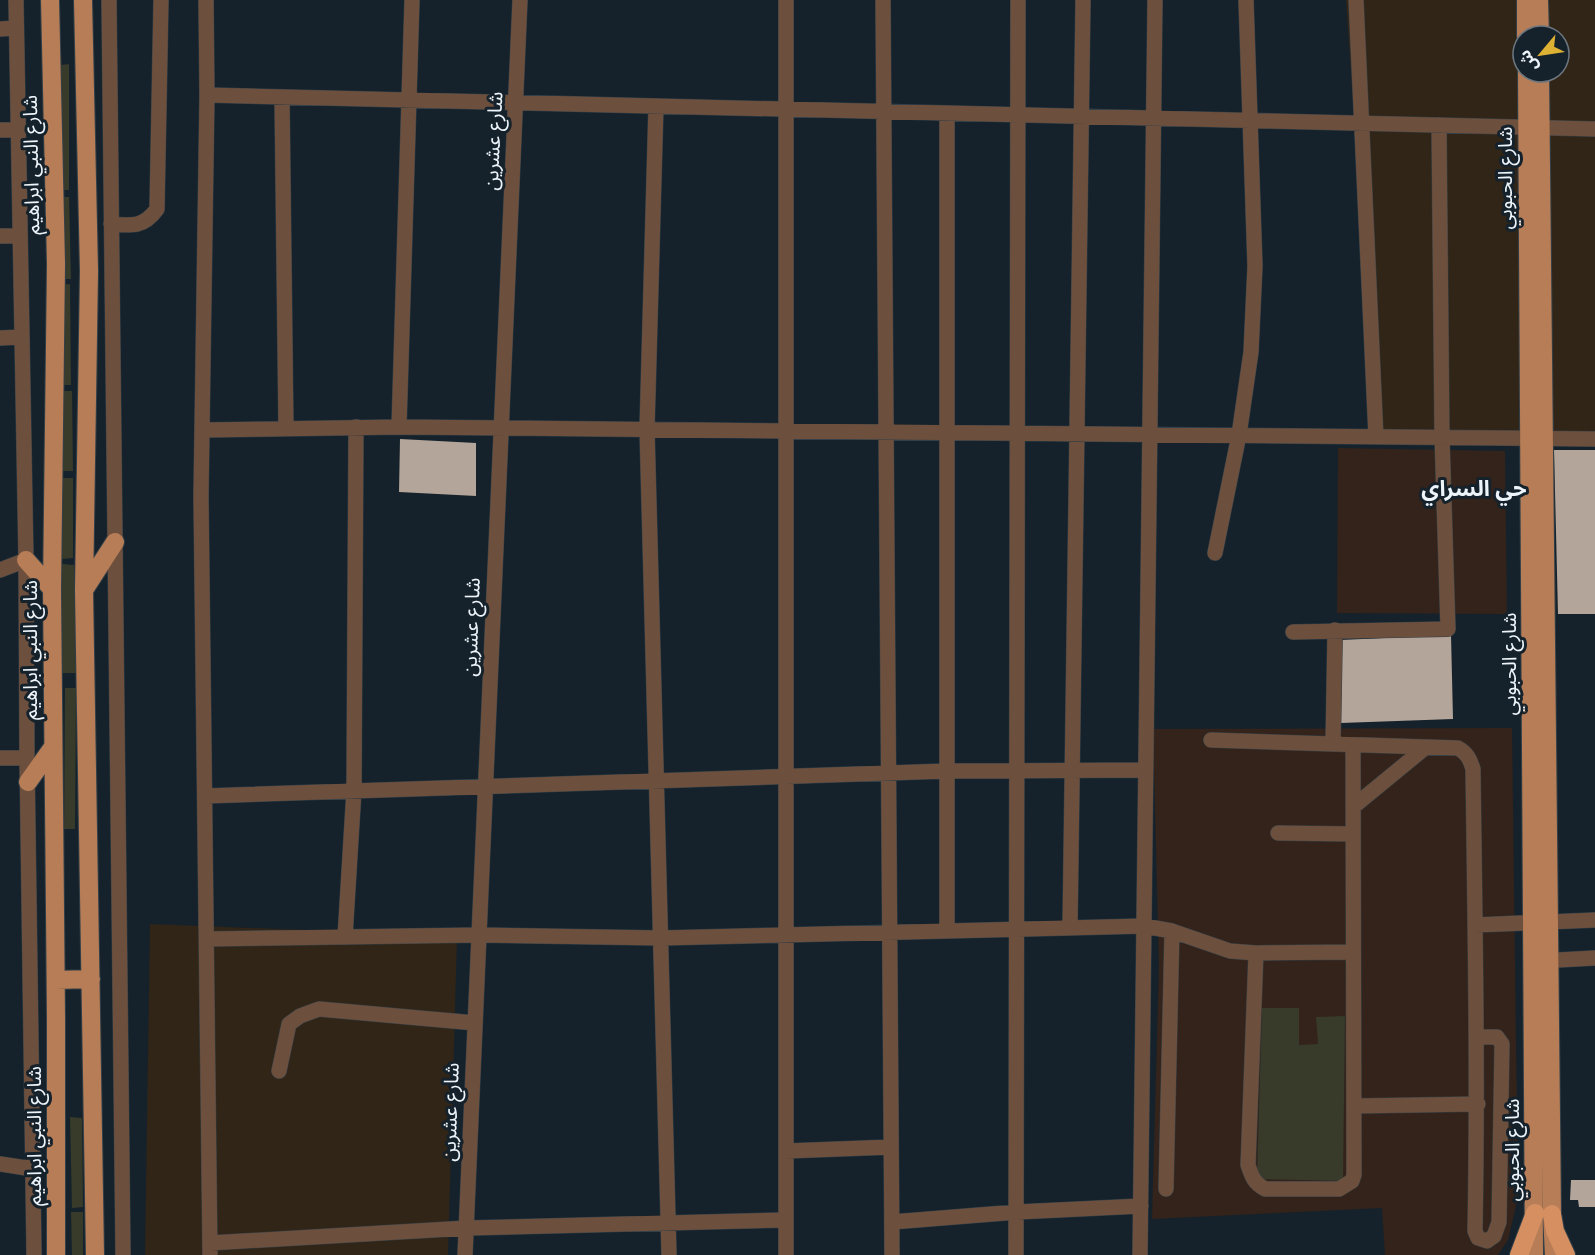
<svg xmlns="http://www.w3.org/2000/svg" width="1595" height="1255" font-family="'Golos Text','Noto Sans Arabic',sans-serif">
  <rect width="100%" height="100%" fill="#16222b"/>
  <path fill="#312517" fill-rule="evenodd" d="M1346,0H1595V437L1375,429ZM1523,36H1559V72H1523Z
    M150,924L457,936L448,1255H145Z"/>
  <path fill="#33231a" d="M1338,448L1505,451L1507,614L1337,613Z
    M1512,728L1518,1197L1508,1240L1498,1255H1385L1382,1208L1152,1219L1159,966L1153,729Z"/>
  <path fill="#383a2a" d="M69,64V190H60L61,65Z
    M60,197H69L71,279H60Z
    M70,284L71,385H60V285Z
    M61,391H72L73,471H61Z
    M62,478H73V558L62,559Z
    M62,564L74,565L76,673H62Z
    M65,688H76L75,829H64Z
    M1262,1008H1299V1045L1318,1044L1316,1017L1345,1016L1343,1181L1257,1179Z
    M70,1117L82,1118L83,1207L72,1208Z
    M71,1212H83V1255H72Z"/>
  <path fill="#b3a599" d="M400,439L476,443V496L399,492Z
    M1554,450H1595V614H1558Z
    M1451,635L1453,719L1341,723L1340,640Z
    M1571,1180H1595V1207H1579L1578,1200H1570Z"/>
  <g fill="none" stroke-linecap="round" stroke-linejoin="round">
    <defs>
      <path id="minor" d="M16,0L26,560L27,758L34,1255
        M109,0L123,1255
        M206,0L207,95L201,496L210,1255
        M883,0L892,1255
        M1356,0L1376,437
        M0,29L16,28
        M207,95L1595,129
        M282,97L286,429
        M656,106L647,429L669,1255
        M0,130H18
        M111,224C133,226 144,227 157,209L161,0
        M0,236H20
        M0,338L21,337
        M399,427L412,0
        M202,430L399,427L1595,439
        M1215,553L1239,435L1251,352L1255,266L1246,0
        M0,570L26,560
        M1293,632L1448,629L1442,437L1439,125
        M1211,740L1458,748C1467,753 1470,759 1473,769C1475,923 1478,1077 1475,1231L1478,1238L1487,1241L1494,1236L1499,1222L1502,1044L1497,1037H1476
        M1333,744L1335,630
        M0,758H27
        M205,796L947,771L1146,770
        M1353,807L1426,747
        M1278,833L1353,834
        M1475,925L1595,920
        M1070,928L1083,0
        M947,931V113
        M345,937L354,790L356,427
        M207,939L479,935L661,938L1144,926L1172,931L1230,951L1256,953L1353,952
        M1256,953L1248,1165C1252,1177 1254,1183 1265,1189H1339L1352,1181L1354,1175L1353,745
        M1539,961L1595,958
        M279,1071L289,1024L300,1016L319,1009L475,1023
        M1354,1106L1478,1104
        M786,1151L891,1147
        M0,1164L33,1169
        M1166,1189L1172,931
        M892,1222L1017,1212L1141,1206
        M210,1243L467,1228L786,1220
        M465,1255L520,0
        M786,1255V0
        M1016,1255L1018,0
        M1140,1255L1155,0"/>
      <path id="major" d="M50,0L56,264L52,589L56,1018V1255
        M83,0L89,271L84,590L95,1255
        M1526,0V36
        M1539,0L1540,36
        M1527,72L1534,1255
        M1540,72L1552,1214L1554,1255
        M26,560L52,589
        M84,590L115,542
        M28,782L53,747
        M56,980L91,979"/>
      <path id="highway" d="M1552,1214L1555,1231L1566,1255
        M1519,1255L1535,1213"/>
    </defs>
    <use href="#minor" stroke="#344048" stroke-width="16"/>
    <use href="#major" stroke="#344048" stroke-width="20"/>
    <use href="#highway" stroke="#344048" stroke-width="20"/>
    <use href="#minor" stroke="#6c4f3d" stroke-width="15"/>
    <use href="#major" stroke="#b77d57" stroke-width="18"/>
    <use href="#highway" stroke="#d58f61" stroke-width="18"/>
  </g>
  <g text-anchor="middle" stroke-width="6" stroke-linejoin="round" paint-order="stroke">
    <g font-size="20" fill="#edf5fb" stroke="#16222b">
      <text transform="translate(493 141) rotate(-87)" y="7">شارع عشرين</text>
      <text transform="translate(31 165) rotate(-91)" y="7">شارع النبي ابراهيم</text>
      <text transform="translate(1505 178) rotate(-90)" y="7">شارع الحبوبي</text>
      <text transform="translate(471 627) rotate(-88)" y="7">شارع عشرين</text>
      <text transform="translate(30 650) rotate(-90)" y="7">شارع النبي ابراهيم</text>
      <text transform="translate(1509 664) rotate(-90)" y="7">شارع الحبوبي</text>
      <text transform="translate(450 1112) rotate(-88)" y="7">شارع عشرين</text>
      <text transform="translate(34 1136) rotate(-90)" y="7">شارع النبي ابراهيم</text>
      <text transform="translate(1512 1150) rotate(-90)" y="7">شارع الحبوبي</text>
    </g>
    <g font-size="22" font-weight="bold" fill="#edf5fb" stroke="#16222b">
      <text x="1474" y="496">حي السراي</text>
    </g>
  </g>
  <g transform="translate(1541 54) rotate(241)"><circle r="28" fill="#16222b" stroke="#6c767e" stroke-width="1.5"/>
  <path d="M0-4.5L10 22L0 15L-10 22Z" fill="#ddb133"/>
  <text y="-9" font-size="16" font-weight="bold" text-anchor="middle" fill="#edf5fb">ش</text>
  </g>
</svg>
